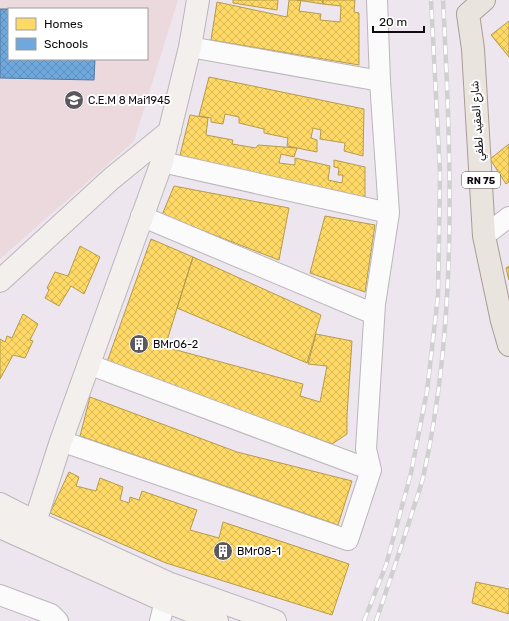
<svg xmlns="http://www.w3.org/2000/svg" width="509" height="621" font-family="Rubik,'Noto Naskh Arabic',sans-serif">
  <defs>
    <pattern id="homes-cross-hatch" width="8" height="8" patternUnits="userSpaceOnUse"><rect width="8" height="8" fill="#ffd966"/><path d="M0 0l8 8M0 8l8-8" fill="none" stroke="#d9b957"/></pattern>
    <pattern id="schools-cross-hatch" width="8" height="8" patternUnits="userSpaceOnUse"><rect width="8" height="8" fill="#6fa8dc"/><path d="M0 0l8 8M0 8l8-8" fill="none" stroke="#5f8fbc"/></pattern>
  </defs>
  <rect width="100%" height="100%" fill="#ede6ee"/>
  <path fill="#ebd9de" fill-rule="evenodd" d="M0,0H178L134,141L0,259ZM9,9H147V59H9Z"/>
  <path fill="url(#homes-cross-hatch)" stroke="#b79b4c" d="M233,0H278L277,10L233,3Z
    M289,0H301L299,11L321,14L320,20L340,22L341,6L323,4V0H355L354,12L359,13V65L211,40L217,2L287,17Z
    M297,0H323V4Z
    M509,21V57L491,35Z
    M209,77L364,109L363,156L344,151L345,143L320,139L321,130L313,128L311,138L317,140V152L287,146L288,138L264,133V129L239,123V117L225,114L223,124L211,122V118L199,116Z
    M190,115L208,118L206,135L233,140L232,144L256,148L258,145L297,148L294,157L281,154L279,163L295,165V158L330,166L328,180L342,183L343,175H338L339,168L334,167V160L365,167V203L178,163Z
    M509,144V182L506,184L490,159Z
    M174,186L289,208L279,260L162,215Z
    M325,216L375,225L365,292L310,273Z
    M151,239L193,257L165,347L303,384L300,396L320,402L327,366L308,364L316,334L352,341L347,415V434L332,444L107,362Z
    M80,246L100,257L84,294L71,286L59,306L45,298L49,290L47,288L55,272L68,276Z
    M193,257L321,315L307,363L177,308Z
    M509,266V280L506,268Z
    M23,314L38,324L30,340L33,341L25,358L13,355L0,379V339L5,342L7,336L12,338Z
    M90,397L237,452L352,481L338,525L80,436Z
    M69,472L79,477L76,486L96,491L100,478L123,487L120,500L129,503L130,497L139,500L142,491L197,510L190,530L219,538L223,522L349,564L332,615L166,563L50,513Z
    M476,582L509,589V614L472,603Z"/>
  <path fill="url(#schools-cross-hatch)" stroke="#52799f" d="M0,9H9V59H95L94,80L0,78Z"/>
  <g fill="none" stroke-linecap="round" stroke-linejoin="round">
    <defs>
      <path id="street" d="M190,47L380,81
        M162,162L389,213
        M141,216L374,314
        M484,236L509,217
        M88,364L371,470
        M61,441L348,540L371,470L366,449L375,304L389,213L380,81L377,0
        M0,595L51,614L58,621
        M160,621L165,601L167,586"/>
      <path id="secondary" d="M0,281L111,179L170,131
        M0,504L35,522L168,583L275,621
        M35,522L61,441L162,162L190,47L198,0
        M0,527L165,601L217,621"/>
      <path id="primary" d="M484,0L468,14L473,49L484,236L502,321L509,345"/>
    </defs>
    <use href="#street" stroke="#bbb6bb" stroke-width="22"/>
    <use href="#secondary" stroke="#bbb6bb" stroke-width="24"/>
    <use href="#primary" stroke="#a99d94" stroke-width="24"/>
    <use href="#street" stroke="#fcfbfc" stroke-width="20"/>
    <use href="#secondary" stroke="#f3efed" stroke-width="22"/>
    <use href="#primary" stroke="#eae4de" stroke-width="22"/>
    <defs>
      <path id="rail" d="M364,621L386,565L411,473L427,391L438,296L440,173L431,0
        M376,621C388,586 400,551 411,516C415,502 421,488 424,473C458,318 451,158 443,0"/>
    </defs>
    <use href="#rail" stroke="#d1cfd2" stroke-width="4.5"/>
    <use href="#rail" stroke="#fff" stroke-width="3" stroke-dasharray="9" stroke-linecap="butt"/>
  </g>
  <defs>
    <symbol id="school-disc" viewBox="-11 -11 22 22"><circle r="9.5" fill="#5d585e" stroke="#fff"/><path d="M0-5L7-2L0 1L-7-2ZM-4 1L0 2.5L4 1V4Q0 6-4 4Z" fill="#fff"/></symbol>
    <symbol id="building-disc" viewBox="-11 -11 22 22"><circle r="9.5" fill="#5d585e" stroke="#fff"/><path d="M-4-6H4V6H1V3H-1V6H-4ZM-2.5-4.3h1.7v1.8h-1.7ZM.8-4.3h1.7v1.8H.8ZM-2.5-1h1.7V.8h-1.7ZM.8-1h1.7V.8H.8Z" fill="#fff"/></symbol>
  </defs>
  <g fill-rule="evenodd">
    <use href="#school-disc" x="63" y="89" width="22" height="22"/>
    <use href="#building-disc" x="128" y="333" width="22" height="22"/>
    <use href="#building-disc" x="212" y="540" width="22" height="22"/>
  </g>
  <g text-anchor="middle" stroke-width="4" stroke-linejoin="round" paint-order="stroke">
    <rect fill="#fff" stroke="#575458" stroke-width="1" x="462" y="172" width="38" height="16" rx="3"/>
    <g font-size="10" font-weight="bold" fill="#0f0b10">
      <text x="481" y="184">RN 75</text>
    </g>
    <g font-size="11" fill="#0f0b10" stroke="#fff" text-anchor="start">
      <text x="88" y="104">C.E.M 8 Mai1945</text>
      <text x="153" y="348">BMr06-2</text>
      <text x="237" y="555">BMr08-1</text>
    </g>
    <g font-size="11" fill="#0f0b10" stroke="#fff">
      <text transform="translate(477 121) rotate(-94)" y="4">شارع العقيد لطفي</text>
    </g>
  </g>
  <rect x="8" y="8" width="140" height="52" fill="#ffffff" stroke="#9f9d9f"/>
  <rect x="16" y="18" width="20" height="12" fill="#ffd966" stroke="#9f9d9f"/>
  <text x="44" y="28" font-size="12" fill="#0f0b10">Homes</text>
  <rect x="16" y="38" width="20" height="12" fill="#6fa8dc" stroke="#9f9d9f"/>
  <text x="44" y="48" font-size="12" fill="#0f0b10">Schools</text>
  <path d="M373 26v6h51v-6" fill="none" stroke="#0f0b10" stroke-width="2"/>
  <text x="379" y="26" font-size="12" fill="#0f0b10" stroke="#ffffff" stroke-width="3" paint-order="stroke">20 m</text>
</svg>
